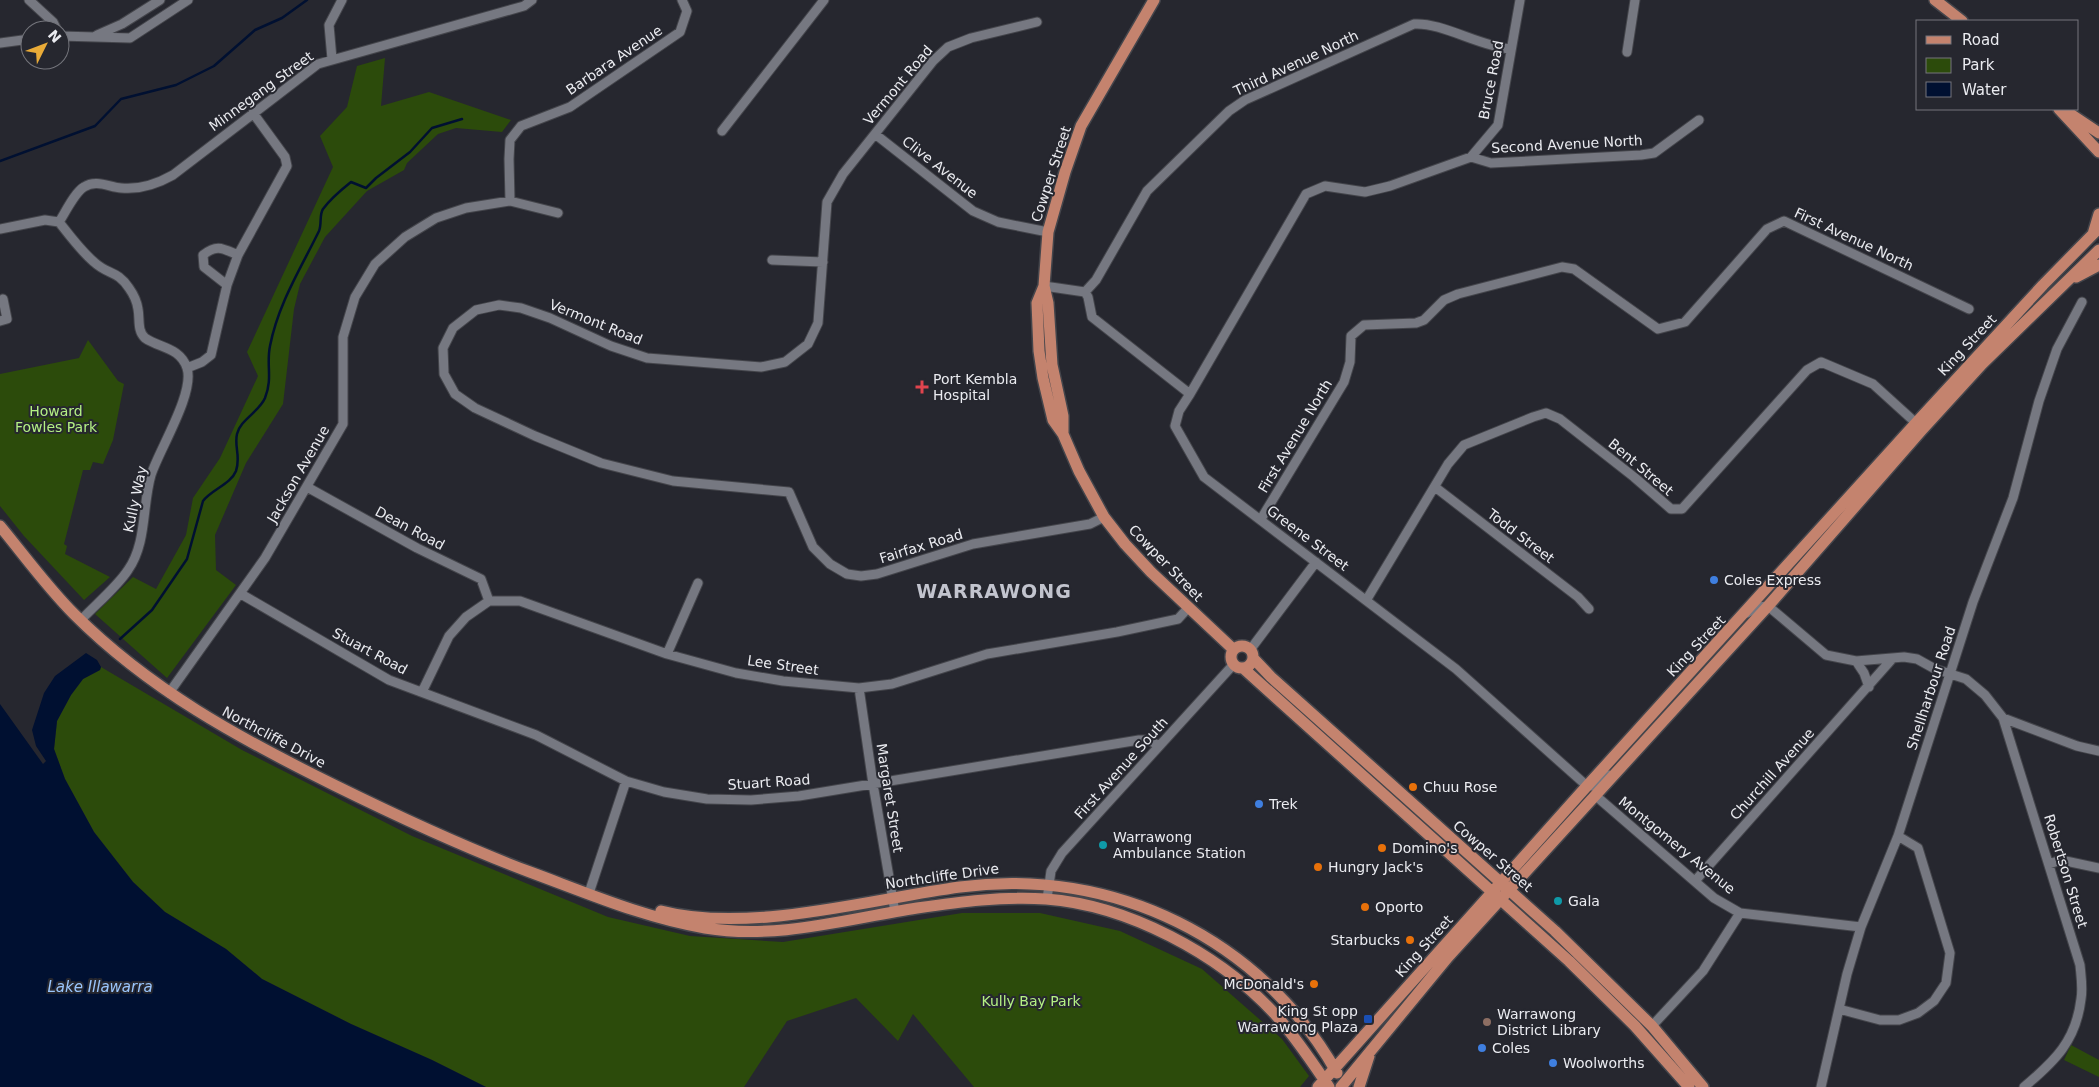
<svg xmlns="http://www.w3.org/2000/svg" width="2099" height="1087" font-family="'DejaVu Sans',sans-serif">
  <rect width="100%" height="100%" fill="#26272f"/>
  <path fill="#2c4b0b" d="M385,58L381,106L429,92L511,120L502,132L456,128L438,134L407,163L404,170L367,191L325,237L300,284L294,309L283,404L246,463L215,535L216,570L236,585L167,678L95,614L133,577L156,589L186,535L193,498L220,458L258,376L247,352L333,167L320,136L347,107L357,66Z
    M88,340L118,381L124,384L113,440L103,464L93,462L90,470H83L64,544L67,546L65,554L110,577L84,600L24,536L0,506V374L79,358Z
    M101,667L242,750L412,836L608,917L690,936L783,942L962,913H1040L1120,931L1202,969L1282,1039L1309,1076L1300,1087H974L913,1014L898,1041L856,998L787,1021L744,1087H486L432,1060L351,1024L262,979L226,949L165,912L133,882L94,832L65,779L54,749L57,721L71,695L83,679L100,670Z
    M2071,1045L2099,1060V1077L2064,1060Z"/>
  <path fill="#001031" d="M86,653L97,660L101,667L100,670L83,679L71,695L57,721L54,749L65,779L94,832L133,882L165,912L226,949L262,979L351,1024L432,1060L486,1087H0V704L43,764L46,761L36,746L32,730L44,693L55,676Z"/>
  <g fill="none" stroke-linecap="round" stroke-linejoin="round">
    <path stroke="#001031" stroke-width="2.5" d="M0,161L95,126L121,99L176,85L214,66L255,30L282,18L307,0
      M120,639L152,610L187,559L203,501C211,490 231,484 236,471C241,456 234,447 237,434C240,420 259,412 265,398C273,378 266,365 270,346C278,304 301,268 319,231C322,224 319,215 323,209C331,198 341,190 351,182L366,188L376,178L410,152L432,128L462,119"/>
    <defs>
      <path id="minor" d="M29,0L53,22L57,30
        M1037,22L971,38L948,47L933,61L843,174L827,202L818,323L808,344L785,362L761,367L647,358L611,346L550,318L521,308L499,305L476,310L453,328L443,348L444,374L455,394L475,408L535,436L601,463L673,481L789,492L813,547L830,564L847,574L861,576L877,574L973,544L1090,524L1104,517
        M97,35L122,24L160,0
        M60,36L130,38L188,0
        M0,43L30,39
        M1627,52L1635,0
        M332,59L329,25L342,0
        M722,131L824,0
        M875,134L973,211L998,222L1048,232
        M1471,157L1498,125L1520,0
        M510,201L509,159L510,140L521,126L570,107L680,32L687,11L682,0
        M59,222C65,213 75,192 84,187C96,179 109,187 121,188C140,190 157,184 173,175L318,64L524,6L532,0
        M0,229L45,220L59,222C70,236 81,251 94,262C108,275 117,270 129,288C134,295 137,302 138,309C140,319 137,331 145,338C159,348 180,347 187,368C195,393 159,450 151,475C142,506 147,543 128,570C117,587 95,605 81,620
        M772,260L823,262
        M227,285L204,267L203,255C217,244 222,248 238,255
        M1044,286L1085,292L1088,297L1092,317L1190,394L1179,411L1175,426L1204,477L1456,669L1587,786H1593L1609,775
        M1085,292L1096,280L1147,191L1229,111L1245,100L1414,24C1441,22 1479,46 1510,49
        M0,321L7,319L3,299
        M187,368L202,362L211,355L227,285L238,255L287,166L285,157L253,113
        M1190,394L1306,194L1325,186L1365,192L1390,186L1471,157L1491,163L1641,155L1654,153L1699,120
        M307,487L417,548L481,579L489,601
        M1435,487L1578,597L1589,609
        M1261,519L1344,382L1350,362L1351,336L1364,325L1416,323L1424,320L1444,300L1458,294L1562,267L1574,269L1658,329L1685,322L1767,229L1784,221L1969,309
        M241,594L389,680L536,735L626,781L664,792L707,799L751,800L799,796L1139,740H1149L1159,746
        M1367,599L1448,464L1464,445L1533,417L1546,413L1560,419L1634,477L1671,509H1682L1807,370L1821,362L1873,384L1916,423
        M1747,613L1758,607L1768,606L1826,655L1856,661L1904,657L1917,659L1935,669L1966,679L1985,695L2003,718L2080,965C2081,976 2083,988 2081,999C2076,1041 2055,1061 2024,1087
        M1250,650L1316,562
        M667,654L698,583
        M1856,661L1864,673L1869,687
        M859,688L873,784L895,912
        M422,692L449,636L466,617L489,601H520L667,654L736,673L783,681L859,688L892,684L987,654L1117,632L1178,619L1188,608
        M169,693L265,558L343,424V337L355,297L375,264L405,237L436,218L466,208L510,201L558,213
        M2003,718L2077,746L2099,751
        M1596,796L1714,898L1740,913L1861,927
        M2049,864L2061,860L2099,868
        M1695,881L1892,659
        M589,893L626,781
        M1047,899L1051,871L1062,853L1233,665
        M1839,1009L1880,1020H1899L1918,1013L1934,1001L1946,983L1950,953L1918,848L1898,836
        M1652,1026L1703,971L1740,913
        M1821,1087L1847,974L1861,927L1898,836L1973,602L2013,498L2039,401L2057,349L2082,302"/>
      <path id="major" d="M1935,0L1962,21
        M2059,109L2099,152
        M2066,111L2099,133
        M2093,234L2099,214
        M2076,277L2099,265
        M1044,286L1037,303L1039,351L1043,378L1053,420L1063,434L1079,471L1104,517L1125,544L1151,572L1233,649
        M1063,434V416L1052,365L1048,303L1044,286L1048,232L1065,172L1081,126L1154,0
        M0,526C24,555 47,587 74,614C150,690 239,738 334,785C399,817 463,847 530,872C587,893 645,918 705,928C777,940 846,919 917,908C959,902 1003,896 1046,899C1128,905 1219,954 1274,1013C1295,1036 1312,1062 1329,1087
        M1231 657a11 11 0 1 1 22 0a11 11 0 1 1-22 0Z
        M1253,658L1271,677L1555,931L1652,1026L1703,1087
        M1243,668L1569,961L1635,1026L1689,1087
        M661,911C750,934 870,899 960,887C1112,866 1262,939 1337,1073
        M1318,1087L1587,786L1916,423L2043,285L2099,228
        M1341,1087L1448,957L1768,606L1921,431L1982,364L2099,250
        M1359,1087L1369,1056"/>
    </defs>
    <use href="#minor" stroke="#44454b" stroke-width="11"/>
    <use href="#major" stroke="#44454b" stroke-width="14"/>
    <use href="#minor" stroke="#767881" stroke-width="9"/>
    <use href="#major" stroke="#c4836e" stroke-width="11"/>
  </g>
  <path fill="#e0444e" stroke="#26272f" stroke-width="2" d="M919.5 379.5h5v5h5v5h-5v5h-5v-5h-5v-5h5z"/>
  <g fill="#3f7fe0" stroke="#26272f" stroke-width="2">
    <circle cx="1714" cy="580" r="5"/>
    <circle cx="1259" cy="804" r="5"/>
    <circle cx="1482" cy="1048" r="5"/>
    <circle cx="1553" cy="1063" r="5"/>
  </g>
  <g fill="#e8710a" stroke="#26272f" stroke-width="2">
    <circle cx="1413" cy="787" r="5"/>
    <circle cx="1382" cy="848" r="5"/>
    <circle cx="1318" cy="867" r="5"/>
    <circle cx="1365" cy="907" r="5"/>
    <circle cx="1410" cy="940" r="5"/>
    <circle cx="1314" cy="984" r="5"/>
  </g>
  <g fill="#0f9aa8" stroke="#26272f" stroke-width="2">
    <circle cx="1103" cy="845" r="5"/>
    <circle cx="1558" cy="901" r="5"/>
  </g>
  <rect fill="#1a4fb4" stroke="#26272f" stroke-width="2" x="1363" y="1014" width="10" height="10" rx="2.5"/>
  <circle fill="#8d6e63" stroke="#26272f" stroke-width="2" cx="1487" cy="1022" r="5"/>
  <g text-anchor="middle" stroke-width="4" stroke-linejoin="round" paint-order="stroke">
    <g font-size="14" fill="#eaebf0" stroke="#26272f">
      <text transform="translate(614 60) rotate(-34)" y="5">Barbara Avenue</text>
      <text transform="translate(1296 63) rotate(-25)" y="5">Third Avenue North</text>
      <text transform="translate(1491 80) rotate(-79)" y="5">Bruce Road</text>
      <text transform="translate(898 85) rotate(-50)" y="5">Vermont Road</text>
      <text transform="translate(261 91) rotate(-36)" y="5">Minnegang Street</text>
      <text transform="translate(1567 144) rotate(-3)" y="5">Second Avenue North</text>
      <text transform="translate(940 167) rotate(38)" y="5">Clive Avenue</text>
      <text transform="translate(1051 174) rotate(-72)" y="5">Cowper Street</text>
      <text transform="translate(1854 239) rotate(25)" y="5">First Avenue North</text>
      <text transform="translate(596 322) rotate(22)" y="5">Vermont Road</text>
      <text transform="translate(1967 345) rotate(-47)" y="5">King Street</text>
      <text transform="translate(1295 436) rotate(-59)" y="5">First Avenue North</text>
      <text transform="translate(1641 467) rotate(40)" y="5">Bent Street</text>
      <text transform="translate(298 474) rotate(-60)" y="5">Jackson Avenue</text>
      <text transform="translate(135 499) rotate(-78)" y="5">Kully Way</text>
      <text transform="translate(410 528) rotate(28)" y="5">Dean Road</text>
      <text transform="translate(1521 536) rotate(37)" y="5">Todd Street</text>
      <text transform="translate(1308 538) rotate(37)" y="5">Greene Street</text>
      <text transform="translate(921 546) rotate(-17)" y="5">Fairfax Road</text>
      <text transform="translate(1166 563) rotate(46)" y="5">Cowper Street</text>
      <text transform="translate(1696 646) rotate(-47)" y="5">King Street</text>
      <text transform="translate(370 651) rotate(28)" y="5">Stuart Road</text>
      <text transform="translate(783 665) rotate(8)" y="5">Lee Street</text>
      <text transform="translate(1931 688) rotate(-72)" y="5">Shellharbour Road</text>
      <text transform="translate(274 737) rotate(28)" y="5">Northcliffe Drive</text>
      <text transform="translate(1121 768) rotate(-48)" y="5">First Avenue South</text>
      <text transform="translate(1772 774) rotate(-48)" y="5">Churchill Avenue</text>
      <text transform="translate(769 782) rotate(-4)" y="5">Stuart Road</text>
      <text transform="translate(890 798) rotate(81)" y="5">Margaret Street</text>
      <text transform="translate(1677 845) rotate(39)" y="5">Montgomery Avenue</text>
      <text transform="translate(1493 856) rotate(41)" y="5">Cowper Street</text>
      <text transform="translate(2066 871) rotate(73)" y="5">Robertson Street</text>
      <text transform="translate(942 876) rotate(-8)" y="5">Northcliffe Drive</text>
      <text transform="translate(1424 946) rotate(-48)" y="5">King Street</text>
    </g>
    <g font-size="14" fill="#eaebf0" stroke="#26272f" text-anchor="start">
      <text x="933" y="384">Port Kembla<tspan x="933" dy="16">Hospital</tspan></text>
      <text x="1724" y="585">Coles Express</text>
      <text x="1423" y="792">Chuu Rose</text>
      <text x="1269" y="809">Trek</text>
      <text x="1113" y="842">Warrawong<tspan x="1113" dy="16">Ambulance Station</tspan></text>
      <text x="1392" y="853">Domino's</text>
      <text x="1328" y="872">Hungry Jack's</text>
      <text x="1568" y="906">Gala</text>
      <text x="1375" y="912">Oporto</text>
      <text x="1400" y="945" text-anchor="end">Starbucks</text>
      <text x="1304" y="989" text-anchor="end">McDonald's</text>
      <text x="1358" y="1016" text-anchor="end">King St opp<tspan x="1358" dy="16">Warrawong Plaza</tspan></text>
      <text x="1497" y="1019">Warrawong<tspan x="1497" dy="16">District Library</tspan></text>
      <text x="1492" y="1053">Coles</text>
      <text x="1563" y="1068">Woolworths</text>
    </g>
    <g font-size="14" fill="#b4f084" stroke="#26272f">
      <text x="56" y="416">Howard<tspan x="56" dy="16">Fowles Park</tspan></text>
      <text x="1031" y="1006">Kully Bay Park</text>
    </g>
    <g font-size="15" font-style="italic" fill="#9ac5fc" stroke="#26272f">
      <text x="100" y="992">Lake Illawarra</text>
    </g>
    <g font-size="19" font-weight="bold" letter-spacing="1" fill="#c2c4ce" stroke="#26272f">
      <text x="994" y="598">WARRAWONG</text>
    </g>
  </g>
  <rect x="1916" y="20" width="162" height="90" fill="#26272f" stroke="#74757c"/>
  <rect x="1926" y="36" width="25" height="8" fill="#c4836e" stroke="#74757c"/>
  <text x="1962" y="45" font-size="15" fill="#eaebf0">Road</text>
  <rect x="1926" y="58" width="25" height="15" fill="#2c4b0b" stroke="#74757c"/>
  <text x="1962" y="70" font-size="15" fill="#eaebf0">Park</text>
  <rect x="1926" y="82" width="25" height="15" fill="#001031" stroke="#74757c"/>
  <text x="1962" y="95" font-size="15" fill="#eaebf0">Water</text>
  <g transform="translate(45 45) rotate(48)"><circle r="24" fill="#26272f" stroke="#74757c"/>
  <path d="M0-4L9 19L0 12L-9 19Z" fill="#e9ab38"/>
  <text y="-8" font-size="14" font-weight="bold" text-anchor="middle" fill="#eaebf0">N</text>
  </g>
</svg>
